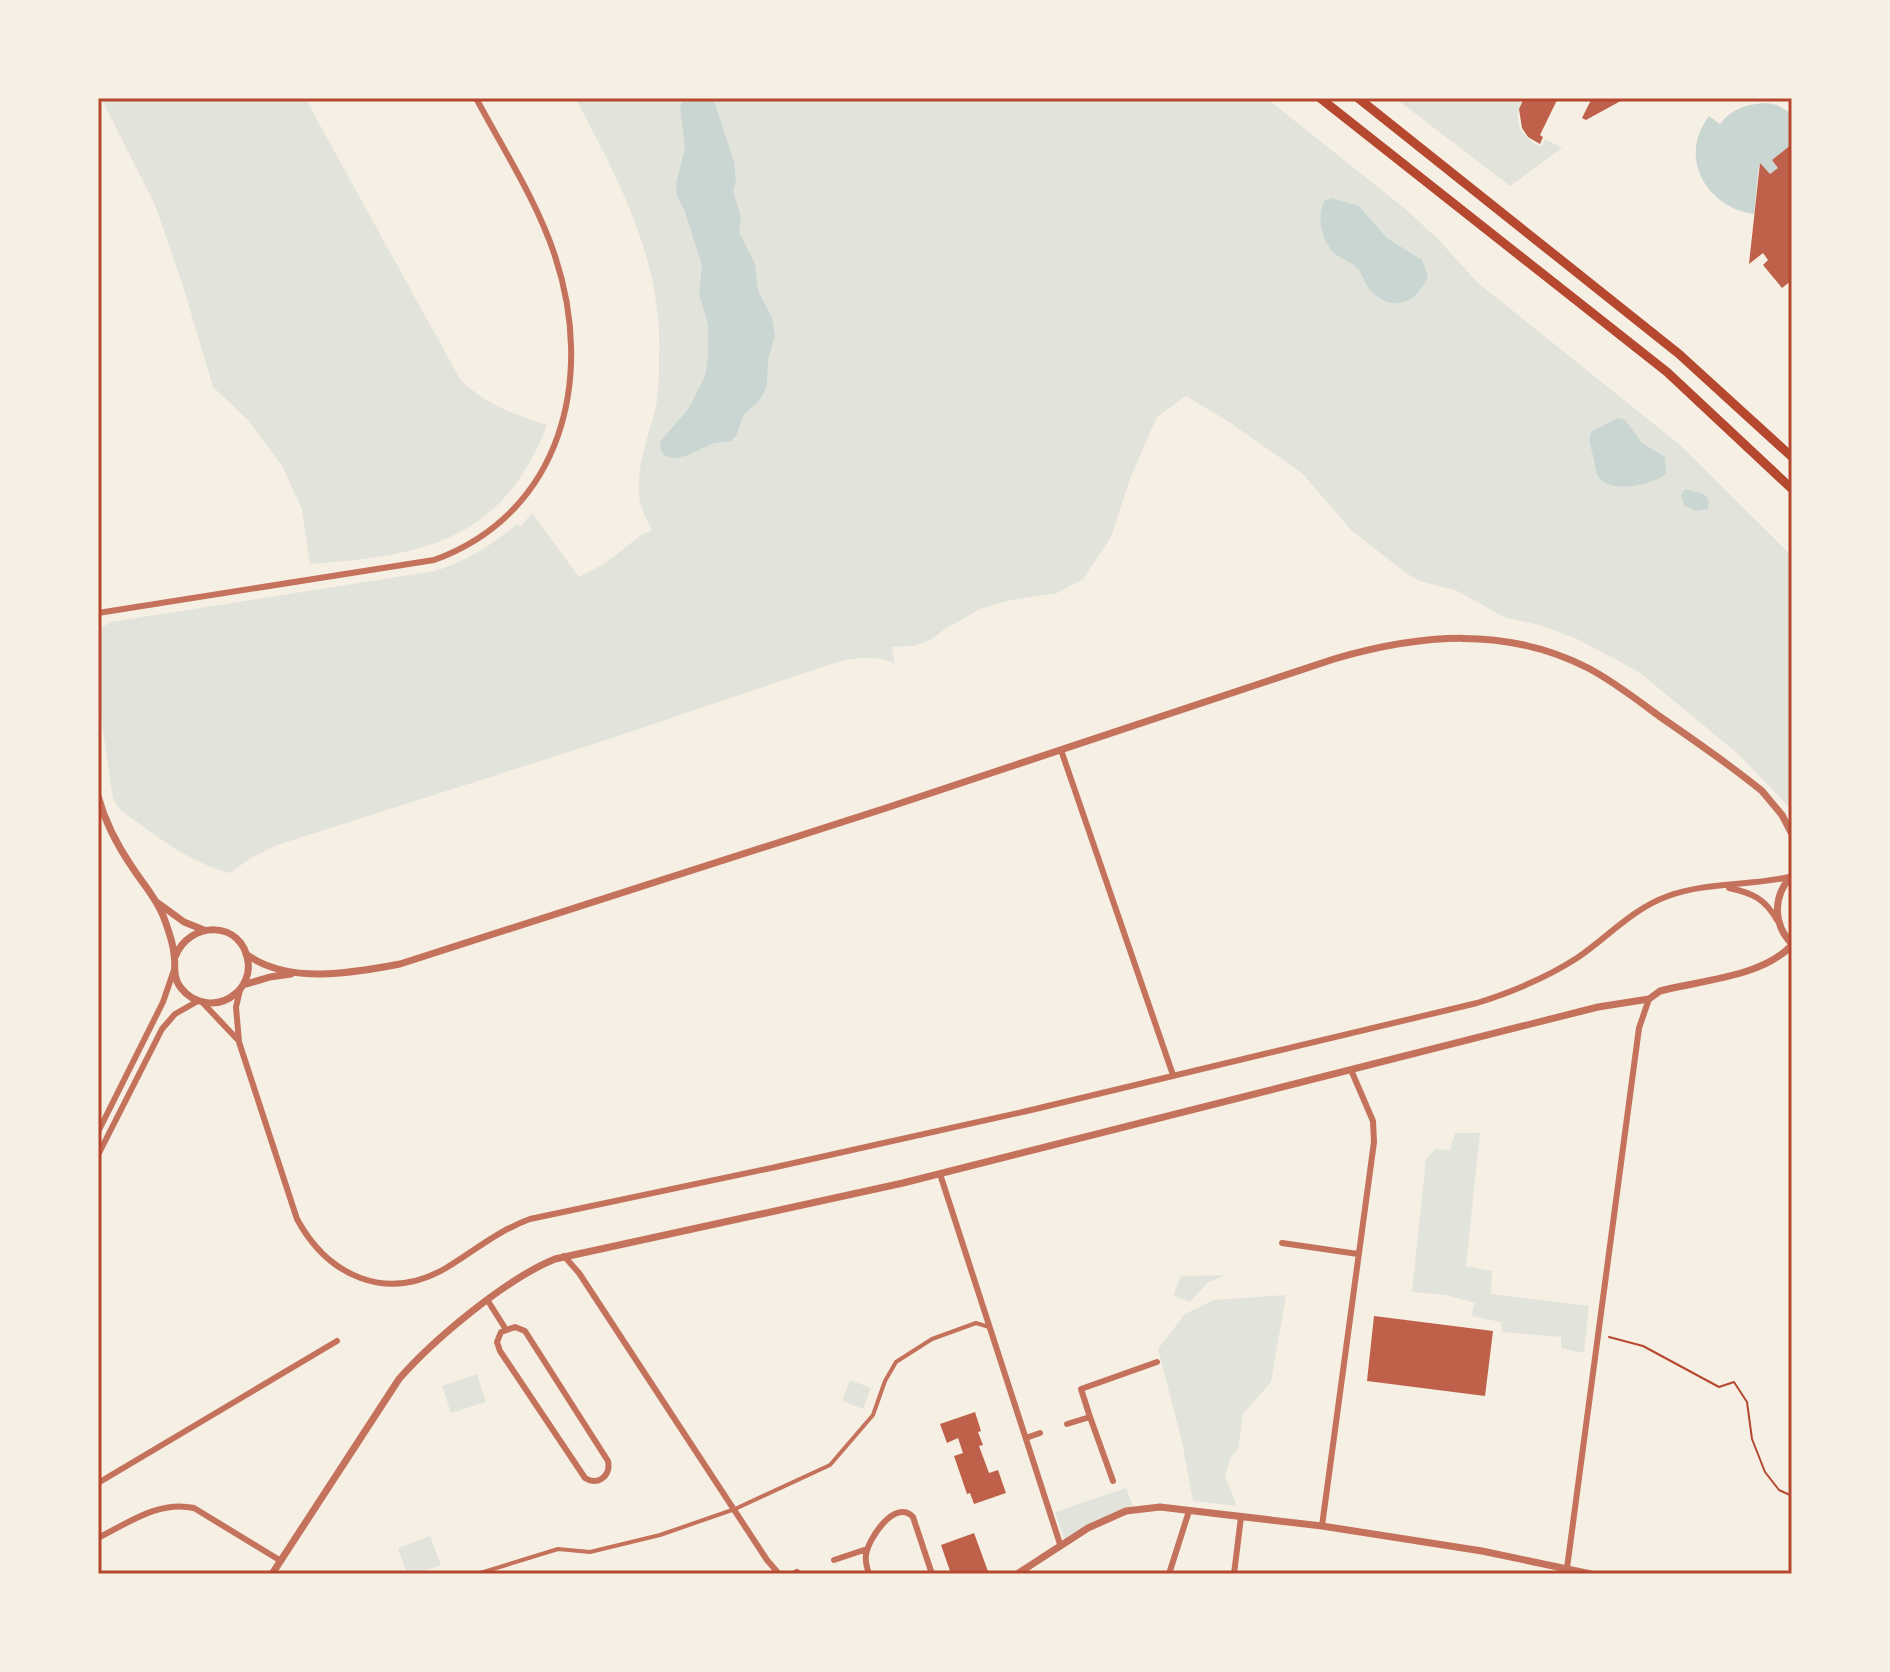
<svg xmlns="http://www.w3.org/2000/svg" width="1890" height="1672" font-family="'Noto Sans',sans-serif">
  <rect width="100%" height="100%" fill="#f6efe4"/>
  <path fill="#e2e4dc" d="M101,98H305L460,379C484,404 513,414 547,425C503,541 422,556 310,564L302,509L282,466L248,420L213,387L183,286L155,205Z
    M575,98H1266L1403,207L1437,238L1477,282L1680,445L1792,556V810L1737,753L1639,672L1577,639L1540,625L1506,618L1455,590L1419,581L1406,573L1351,530L1302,473L1226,420L1186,396L1157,417L1131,476L1111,537L1083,579L1057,593L1011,600L980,609L945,629L929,641L914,646L892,647L895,664C875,654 855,658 834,663L606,740L277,845L251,858L230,873C189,863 154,834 120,810L113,799L98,696V629L111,622L435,571C467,561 492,545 517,524L520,527L532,513L579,577L604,564L641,535L652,530C648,522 642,511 640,502C634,470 649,436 656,406C659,390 659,373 659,357C663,262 619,179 575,98Z
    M1395,98H1523C1512,122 1519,135 1541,147L1545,139L1562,148L1510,186Z
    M1455,1133H1480L1466,1266L1492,1271L1491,1294L1589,1306L1584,1353L1561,1348V1337L1502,1332L1501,1322L1471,1316L1475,1303L1446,1295L1412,1292L1426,1159L1435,1149L1450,1150Z
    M1226,1275L1208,1282L1190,1302L1173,1295L1181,1276Z
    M1286,1295L1271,1382L1243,1414L1238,1449L1230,1459L1225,1476L1237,1506L1193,1501L1182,1442L1158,1349L1185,1314L1214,1300Z
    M477,1374L486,1402L451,1413L442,1386Z
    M850,1380L871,1388L863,1409L842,1401Z
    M1126,1488L1133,1506L1065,1542L1055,1512Z
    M430,1536L441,1565L415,1574H407L398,1548Z"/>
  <path fill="#c9d6d2" d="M686,98H713L734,162L736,181L733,191L741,217L739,232L755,264L758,291L772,318L775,335L768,360L767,386L759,401L744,414L736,436L731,441L714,443L686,456L674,458L665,456L661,451L660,442L689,408L705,376L708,358V324L699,294L702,265L684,209L677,196L676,184L685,147L680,106Z
    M1767,103L1777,105L1792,114V144L1772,160L1778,168L1770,174L1759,164L1754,214C1707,207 1677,158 1709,116L1720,124C1733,108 1747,104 1767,103Z
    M1331,198L1359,206L1387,238L1422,260L1428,275C1419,302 1393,314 1371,291C1366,285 1363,276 1358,269C1351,261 1340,259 1333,252C1321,239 1316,215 1325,200Z
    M1618,418L1625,420L1642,443L1665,457L1666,474C1652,485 1607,496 1597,474C1595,469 1595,461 1593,456C1591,446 1588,442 1591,432Z
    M1685,489L1704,494L1709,501L1708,509L1695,511L1684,505L1681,495Z"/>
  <path fill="#bf614a" d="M1524,98H1558L1540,135L1543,137L1540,144L1528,137L1522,128L1519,109Z
    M1592,98H1626L1586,120L1582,118Z
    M1792,144V280L1782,288L1763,265L1768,260L1763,253L1749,264L1760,163L1770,174L1778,168L1772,160Z
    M1374,1316L1493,1331L1485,1396L1367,1381Z
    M975,1412L981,1431L978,1432L983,1445L979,1446L989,1473L998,1470L1006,1493L974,1504L970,1493L967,1494L954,1456L963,1453L958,1438L947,1443L940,1424Z
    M974,1533L989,1574H951L941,1545Z"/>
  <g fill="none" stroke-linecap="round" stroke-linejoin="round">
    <path stroke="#b5482f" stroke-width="2" d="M1609,1337L1643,1346L1719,1387L1734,1382L1747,1402L1752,1439L1765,1472L1779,1490L1792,1496"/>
    <path stroke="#c5725c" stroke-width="4" d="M477,1574L558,1549L590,1552L660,1535L735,1509L830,1465L873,1415L885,1381L896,1362L932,1339L976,1323L989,1327"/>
    <path stroke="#c5725c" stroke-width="6" d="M98,613L434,560C563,513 595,377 555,256C537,201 503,149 476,98
      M1061,750L1173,1075
      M1729,888C1753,893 1765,899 1777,920
      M240,990L236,1007L239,1042L297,1219C328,1276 386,1303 446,1268C474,1251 499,1230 530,1219L776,1167L1027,1111L1477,1003C1512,992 1546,978 1577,958C1608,937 1632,909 1668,896C1706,882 1750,886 1789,877
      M203,1003L237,1039
      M98,1132L163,1002L174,970
      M98,1155L162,1029L175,1014L198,1001
      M940,1174L1060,1544
      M1282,1243L1358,1254
      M564,1256L579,1273L767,1560L779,1574
      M488,1301L505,1328
      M515,1327L525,1331L608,1461C611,1476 598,1486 585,1478L500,1351L497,1342L501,1332Z
      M1090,1417L1113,1481
      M1067,1424L1090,1417L1081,1389L1157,1362
      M1026,1438L1040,1433
      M98,1483L337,1341
      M1322,1526L1374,1142L1373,1121L1351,1070
      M98,1538C128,1523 159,1500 194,1508L281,1561
      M834,1560L867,1549
      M1567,1568L1639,1028L1649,999
      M793,1574L797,1572
      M869,1574C867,1568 865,1561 866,1555C868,1539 895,1498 913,1517L932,1574
      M1169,1574L1189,1511
      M1234,1574L1241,1517"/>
    <path stroke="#c5725c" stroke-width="7" d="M98,796C105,822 117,845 132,867C143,884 157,899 164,918C168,929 173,942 174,954C176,966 172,977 181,988C194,1005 219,1008 235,994C244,987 250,974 248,962C243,920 189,920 175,957
      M1792,875C1773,896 1772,923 1792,944
      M158,903L184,922L204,930
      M246,954C288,985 352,973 400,964L886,808L1334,659C1420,634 1506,626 1588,668C1613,681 1636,699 1659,716C1694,740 1729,764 1762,791L1782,815L1792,834
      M243,985L270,977L291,974
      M272,1574L399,1379C434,1339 506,1279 555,1259L903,1183L1598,1007L1649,999L1660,991C1702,980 1762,977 1792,945
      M1017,1574L1088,1528L1126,1511L1160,1507L1322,1526L1482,1551L1591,1574"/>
    <path stroke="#b5482f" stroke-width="9" d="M1320,98L1667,372L1792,489
      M1358,98L1679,354L1792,457"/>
  </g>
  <rect width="1890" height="1672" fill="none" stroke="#f6efe4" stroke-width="200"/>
  <rect x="100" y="100" width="1690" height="1472" fill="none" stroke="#b5482f" stroke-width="3"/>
</svg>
